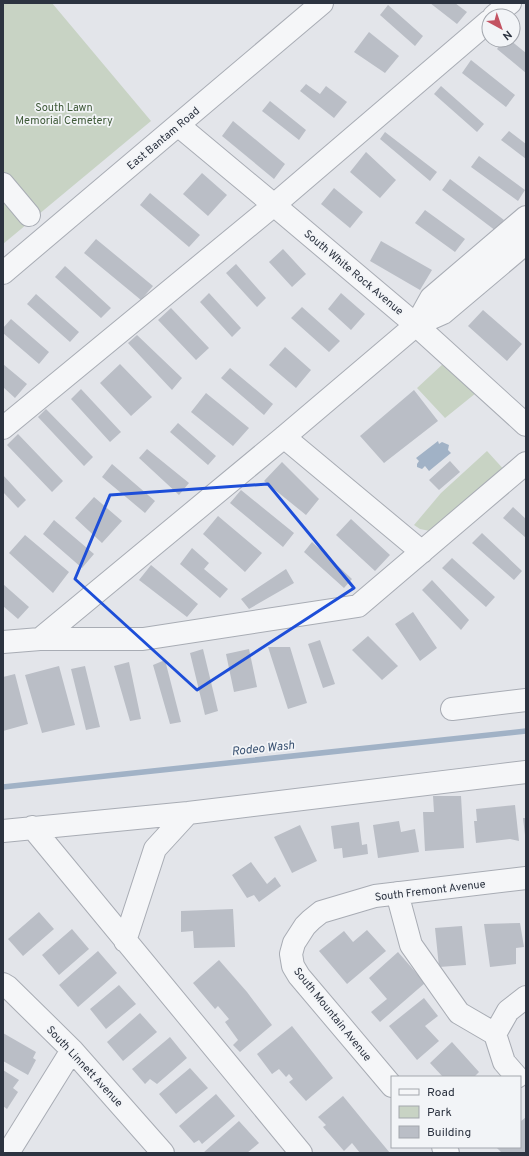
<svg xmlns="http://www.w3.org/2000/svg" width="529" height="1156" font-family="Overpass,sans-serif">
  <rect width="100%" height="100%" fill="#e3e5ea"/>
  <path fill="#c8d3c4" d="M3,3H52L151,121L3,244Z
    M444,363L476,393L445,418L417,388Z
    M487,451L507,473L430,531L420,529L414,525L441,493Z"/>
  <path fill="#a1b2c6" d="M438,441L439,444L442,442L449,445L448,450L451,453L429,471L425,466L422,469L417,467V464L419,461L416,458Z"/>
  <g fill="none" stroke-linecap="round" stroke-linejoin="round">
    <path stroke="#a1b2c6" stroke-width="5.5" d="M3,787L526,731"/>
  </g>
  <path fill="#babec6" d="M430,3H455L467,12L457,24Z
    M388,5L423,36L415,46L380,15Z
    M369,32L399,56L385,73L354,52Z
    M504,40H510L526,53V73L497,49Z
    M471,60L515,95L506,107L462,73Z
    M306,84L320,94L326,86L347,102L334,118L300,91Z
    M441,86L484,124L477,132L434,94Z
    M270,101L306,130L299,140L262,111Z
    M233,121L285,164L274,179L222,136Z
    M509,131L526,144V159L501,140Z
    M385,132L437,172L430,181L380,139Z
    M366,152L396,180L380,198L350,172Z
    M479,156L525,190L518,201L471,167Z
    M202,173L227,195L208,216L183,194Z
    M450,179L504,220L496,231L442,190Z
    M334,188L363,212L350,228L321,204Z
    M150,193L200,235L189,247L140,205Z
    M425,210L465,239L455,252L415,223Z
    M96,239L153,286L141,300L84,253Z
    M381,241L432,270L420,290L370,261Z
    M283,249L306,274L292,287L269,262Z
    M236,264L266,298L257,307L226,273Z
    M65,266L111,308L101,318L55,277Z
    M209,293L241,328L232,337L200,302Z
    M341,293L365,314L351,330L328,309Z
    M36,294L79,332L70,342L27,304Z
    M302,307L340,341L329,352L291,318Z
    M171,308L209,348L196,360L158,320Z
    M483,310L522,344L507,361L468,326Z
    M11,319L49,352L39,364L3,333V328Z
    M137,335L182,378L172,390L128,343Z
    M285,347L311,370L296,388L269,365Z
    M3,364L27,384L15,398L3,387Z
    M120,364L152,397L131,416L100,383Z
    M230,368L273,404L264,415L221,378Z
    M81,389L121,432L110,442L71,399Z
    M414,390L438,421L384,463L360,436Z
    M206,393L249,428L233,446L191,412Z
    M46,409L93,457L84,466L38,417Z
    M178,423L216,456L208,465L170,432Z
    M18,434L63,481L52,492L7,445Z
    M147,449L189,483L179,495L139,458Z
    M450,461L460,472L439,490L429,480Z
    M282,462L319,499L306,515L264,481Z
    M112,464L155,501L145,513L102,477Z
    M3,475L26,500L18,508L3,492Z
    M241,490L294,533L283,547L230,503Z
    M94,497L122,521L102,543L75,518Z
    M513,507L526,519V538L503,518Z
    M218,516L262,553L245,572L203,534Z
    M351,519L390,555L375,571L336,535Z
    M54,520L94,554L82,568L43,534Z
    M482,533L522,571L514,580L472,543Z
    M25,535L69,572L53,593L9,553Z
    M312,542L352,579L344,588L304,552Z
    M192,548L209,563L204,569L228,589L220,598L180,564Z
    M452,558L495,597L486,607L442,568Z
    M151,565L198,604L187,617L139,580Z
    M286,569L294,583L249,609L241,599Z
    M432,580L469,620L461,630L422,590Z
    M3,584L29,607L18,619L3,606Z
    M413,612L437,648L420,661L395,624Z
    M368,636L398,666L382,680L352,650Z
    M320,640L335,684L323,688L308,644Z
    M268,647H290L307,703L288,709Z
    M203,649L218,711L205,715L190,653Z
    M249,649L257,687L234,692L226,654Z
    M165,660L181,722L170,724L153,665Z
    M129,662L141,719L130,721L114,666Z
    M59,666L75,725L42,733L25,675Z
    M85,666L100,727L86,730L71,669Z
    M15,674L28,724L3,731V677Z
    M433,796H461L464,848L425,851L423,812H434Z
    M515,805L519,841L510,839L476,843L474,821H477L476,809Z
    M523,818H526V835H525Z
    M399,821L401,832L415,829L419,852L378,858L373,825Z
    M359,822L362,845L367,844L368,854L343,858L342,848L334,849L331,826Z
    M300,825L317,861L292,873L274,837Z
    M251,862L267,884L275,877L281,886L259,902L254,895L247,898L232,875Z
    M233,909L235,947L194,948L193,931L181,932V911Z
    M39,912L54,929L23,956L8,939Z
    M520,923L524,947L516,948V964L490,967L484,924Z
    M462,926L466,965L439,967L435,928Z
    M72,929L89,949L59,975L42,955Z
    M367,930L386,951L347,984L319,951L344,931L353,942Z
    M98,951L117,973L78,1007L59,985Z
    M398,952L425,983L380,1022L371,1012L387,999L369,978Z
    M219,960L247,992L272,1025L240,1052L233,1045L238,1040L225,1022L229,1019L218,1006L215,1009L193,983Z
    M119,985L136,1004L106,1029L90,1009Z
    M424,998L438,1016L425,1026L439,1041L417,1060L389,1026Z
    M140,1013L157,1032L123,1061L107,1042Z
    M292,1026L333,1078L306,1101L289,1082L293,1079L289,1074L286,1077L279,1069L272,1074L257,1054Z
    M3,1033L36,1052L33,1058L36,1060L28,1075L3,1061Z
    M170,1037L187,1058L157,1084L150,1079L145,1084L132,1069Z
    M452,1042L479,1072L474,1077H443L430,1063Z
    M190,1068L208,1088L176,1114L159,1094Z
    M3,1070L19,1080L13,1088L18,1092L7,1109L3,1106Z
    M216,1094L235,1116L202,1144L199,1140L194,1143L179,1126Z
    M343,1096L370,1129L390,1153H360L352,1143L344,1151L323,1127L326,1125L318,1117Z
    M526,1117V1153H502L496,1147H520V1122Z
    M239,1121L259,1143L247,1153H203Z"/>
  <g fill="none" stroke-linecap="round" stroke-linejoin="round">
    <defs>
      <path id="minor" d="M494,16L510,3
        M178,125L274,205L416,325L526,425
        M3,184L29,215
        M526,217L431,298L416,325L443,313L526,243
        M3,273L322,3
        M3,428L274,205L489,21
        M284,437L422,552
        M40,639L284,437L416,325
        M3,642L40,639H143L358,606L526,463
        M452,709L526,700
        M32,827L301,1153
        M3,831L188,813L526,772
        M397,893L411,945L459,1013L495,1034
        M125,941L155,849L188,813
        M3,984L8,987L72,1050L163,1153
        M517,1077L504,1062L495,1034L508,1011L526,997
        M392,1086L299,976L293,966L291,954L294,943L305,926L311,920L321,912L375,896L526,878
        M443,1147L448,1153
        M8,1153L72,1050"/>
    </defs>
    <use href="#minor" stroke="#a8acb4" stroke-width="24"/>
    <use href="#minor" stroke="#f5f6f8" stroke-width="22"/>
  </g>
  <path fill="none" stroke="#1d4ed8" stroke-width="3" stroke-linejoin="round" d="M268,484L354,588L197,690L75,579L110,495Z"/>
  <g text-anchor="middle" stroke-width="3.5" stroke-linejoin="round" paint-order="stroke">
    <g font-size="11" fill="#405b3a" stroke="#f2f4f7">
      <text x="64" y="111">South Lawn<tspan x="64" dy="13">Memorial Cemetery</tspan></text>
    </g>
    <g font-size="11" fill="#2c3340" stroke="#f2f4f7">
      <text transform="translate(163 138) rotate(-40)" y="4">East Bantam Road</text>
      <text transform="translate(354 272) rotate(40)" y="4">South White Rock Avenue</text>
      <text transform="translate(430 890) rotate(-7)" y="4">South Fremont Avenue</text>
      <text transform="translate(333 1014) rotate(51)" y="4">South Mountain Avenue</text>
      <text transform="translate(85 1066) rotate(47)" y="4">South Linnett Avenue</text>
    </g>
    <g font-size="12" font-style="italic" fill="#395171" stroke="#f2f4f7">
      <text transform="translate(263 748) rotate(-6)" y="4">Rodeo Wash</text>
    </g>
  </g>
  <rect width="529" height="1156" fill="none" stroke="#2c3340" stroke-width="8"/>
  <rect x="391" y="1076" width="130" height="72" fill="#f2f4f7" stroke="#a3a7ae"/>
  <rect x="399" y="1089" width="20" height="6" fill="#f5f6f8" stroke="#a3a7ae"/>
  <text x="427" y="1096" font-size="12" fill="#2c3340">Road</text>
  <rect x="399" y="1106" width="20" height="12" fill="#c8d3c4" stroke="#a3a7ae"/>
  <text x="427" y="1116" font-size="12" fill="#2c3340">Park</text>
  <rect x="399" y="1126" width="20" height="12" fill="#babec6" stroke="#a3a7ae"/>
  <text x="427" y="1136" font-size="12" fill="#2c3340">Building</text>
  <g transform="translate(501 28) rotate(140)"><circle r="19" fill="#f2f4f7" stroke="#a3a7ae"/>
  <path d="M0-3L7 15L0 10L-7 15Z" fill="#c35362"/>
  <text y="-6" font-size="11" font-weight="bold" text-anchor="middle" fill="#2c3340">N</text>
  </g>
</svg>
